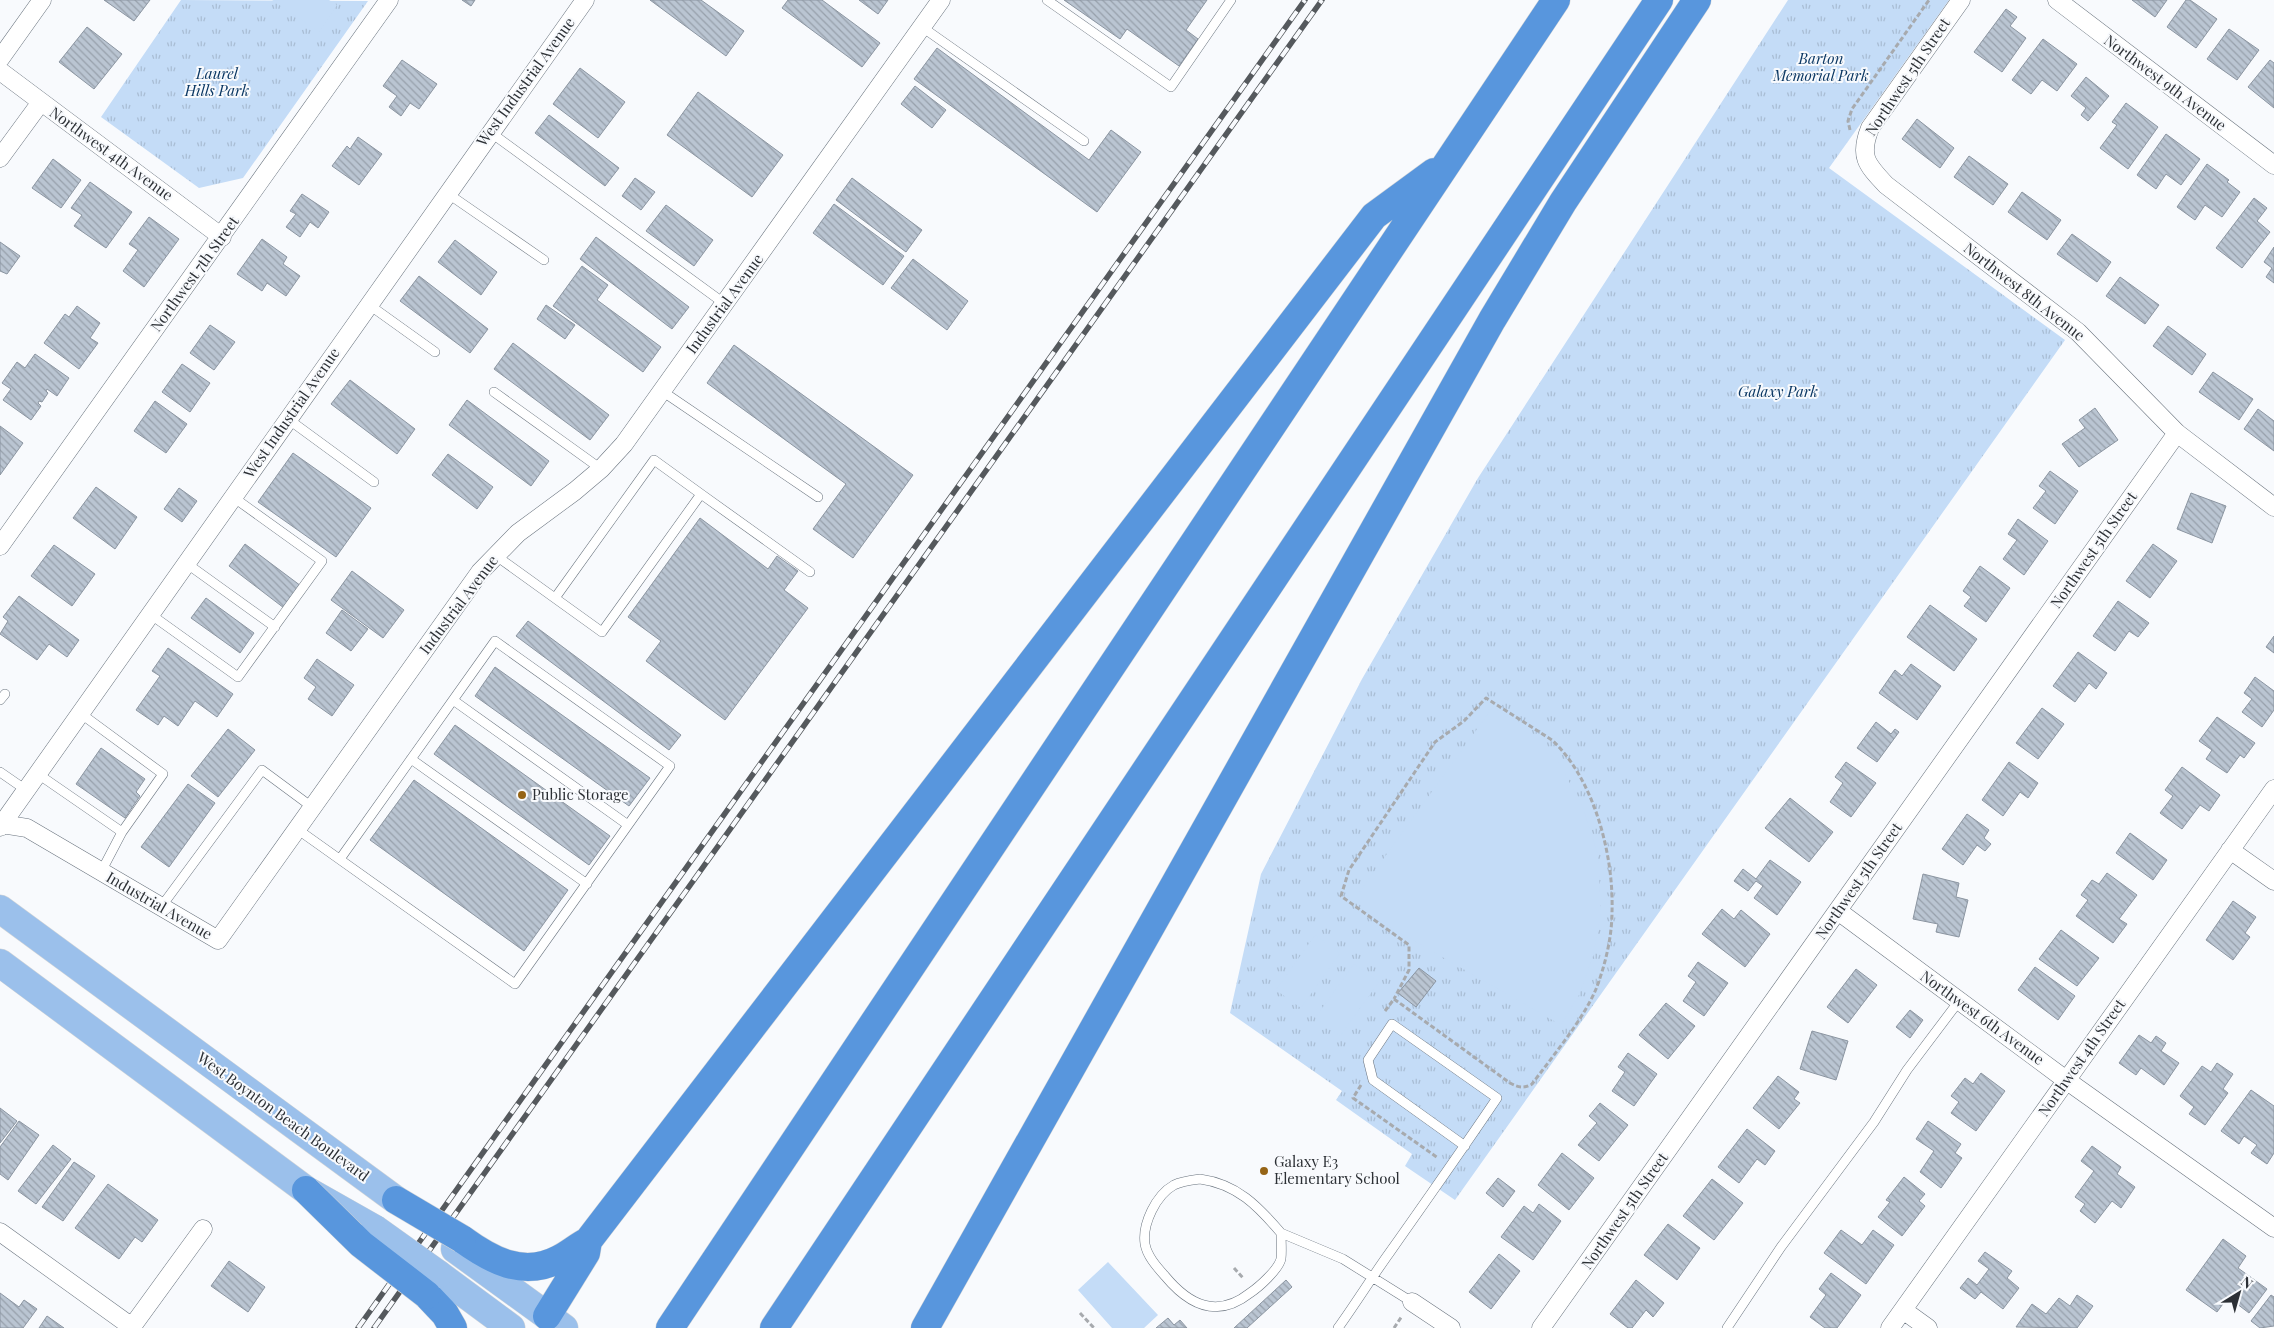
<svg xmlns="http://www.w3.org/2000/svg" width="2274" height="1328" font-family="'Playfair Display',serif">
  <defs>
    <pattern id="grass-tufts" width="24" height="20" patternUnits="userSpaceOnUse" patternTransform="scale(1.25)"><rect width="24" height="20" fill="#c4dcf7"/><path d="M3 7l-1-3M5 7V3M7 7l1-3M15 17l-1-3M17 17v-4M19 17l1-3" fill="none" stroke="#a9bdd4"/></pattern>
    <pattern id="building-back-hatch" width="6" height="6" patternUnits="userSpaceOnUse" patternTransform="scale(1.25)"><rect width="6" height="6" fill="#bac5d2"/><path d="M-1 5l2 2M0 0l6 6M5-1l2 2" fill="none" stroke="#97a0ab"/></pattern>
  </defs>
  <rect width="100%" height="100%" fill="#f8fafd"/>
  <path fill="url(#grass-tufts)" d="M181,0L368,1L243,178L199,188L101,117Z
    M1788,0H1949L1829,168L2065,340L1455,1200L1405,1166L1412,1154L1336,1100L1342,1091L1230,1013L1261,874L1362,679L1478,478Z"/>
  <path fill="#c4dcf7" d="M272,0H329L337,5L319,32Z
    M1493,707L1522,726L1558,762L1582,805L1598,855L1601,913L1593,956L1579,995L1561,1025L1362,911L1358,894Z
    M1315,935L1340,953L1301,1008L1276,990Z
    M1354,964L1379,982L1340,1036L1315,1018Z
    M1108,1262L1158,1315L1144,1328H1112L1078,1290Z"/>
  <path fill="url(#building-back-hatch)" stroke="#8b95a1" d="M104,0H150L134,21Z
    M462,0H475L471,6Z
    M650,0H701L744,31L726,56Z
    M788,0H822L880,43L862,67L782,8Z
    M859,0H888L878,14Z
    M1064,0H1207L1186,30L1198,39L1179,66L1127,29L1120,39Z
    M2132,0H2167L2155,17Z
    M2186,0H2190L2217,19L2196,48L2167,27Z
    M2006,9L2017,17L2010,26L2026,38L2002,72L1974,52Z
    M87,27L122,54L94,89L59,62Z
    M2229,29L2259,50L2237,80L2207,59Z
    M2043,39L2077,64L2057,91L2042,80L2031,94L2012,80Z
    M937,48L1089,160L1111,130L1141,152L1097,212L914,79Z
    M402,60L437,84L419,109L410,103L401,116L389,107L397,96L383,86Z
    M2270,60L2274,63V108L2248,87Z
    M580,68L625,102L598,138L553,104Z
    M2086,77L2109,96L2088,121L2081,115L2086,108L2071,96Z
    M915,86L946,110L932,128L901,104Z
    M698,92L783,155L752,197L667,135Z
    M2126,103L2158,127L2128,169L2100,148L2117,125L2112,122Z
    M549,115L619,168L605,186L535,133Z
    M1917,119L1954,148L1940,168L1902,139Z
    M2166,134L2200,159L2181,185L2166,174L2156,189L2137,175Z
    M358,137L382,154L359,185L332,166L347,146L350,149Z
    M1969,156L2008,184L1993,205L1954,177Z
    M53,159L81,180L61,208L32,188Z
    M2207,164L2229,180L2227,182L2240,192L2222,217L2205,205L2195,220L2177,207Z
    M635,178L655,192L641,210L622,196Z
    M852,178L922,230L906,252L836,200Z
    M90,182L132,212L106,248L74,226L82,215L71,208Z
    M2022,192L2061,220L2047,240L2008,212Z
    M302,194L329,212L318,228L310,222L300,237L286,227L296,214L290,211Z
    M2254,198L2267,208L2257,221L2270,232L2242,268L2216,248Z
    M834,204L904,256L883,285L813,233Z
    M666,205L713,240L694,266L646,231Z
    M149,217L179,239L144,287L123,271L138,250L129,244Z
    M2072,234L2111,262L2097,282L2057,254Z
    M596,237L689,307L672,329L580,259Z
    M262,239L287,257L283,264L300,276L286,296L267,283L262,291L237,274Z
    M455,240L497,272L481,295L438,262Z
    M0,242L20,256L7,274L0,271Z
    M2274,247V283L2266,277L2272,268L2264,262Z
    M913,259L968,301L947,330L891,288Z
    M582,266L608,285L597,300L661,347L643,372L553,306Z
    M419,276L488,329L470,353L400,301Z
    M2120,277L2159,305L2145,324L2106,296Z
    M546,305L575,325L565,339L537,319Z
    M77,306L100,323L90,338L98,343L79,369L44,343L65,314L69,317Z
    M210,325L235,342L214,370L190,353Z
    M2168,326L2206,354L2192,375L2153,346Z
    M513,343L609,415L590,440L494,369Z
    M734,345L913,475L853,558L813,529L846,484L707,383Z
    M35,354L69,378L57,396L47,389L46,391L48,393L42,402L39,401L38,403L41,406L31,420L3,400L11,389L2,383L17,362L25,368Z
    M182,364L210,383L190,412L162,392Z
    M2213,372L2253,399L2239,420L2199,392Z
    M350,380L415,429L397,454L331,404Z
    M467,400L549,461L531,486L449,425Z
    M155,401L187,424L166,453L134,431Z
    M2095,408L2118,440L2079,467L2062,444L2085,428L2079,420Z
    M2258,409L2274,421V451L2244,429Z
    M0,426L23,443L0,475Z
    M293,453L371,508L336,557L258,502Z
    M448,454L493,487L477,509L432,475Z
    M2050,471L2078,491L2055,524L2033,508L2046,491L2039,486Z
    M96,487L137,517L115,549L73,518Z
    M179,488L197,501L182,522L164,509Z
    M2191,493L2226,506L2212,543L2177,529Z
    M700,518L768,569L777,556L798,571L784,590L808,608L725,720L646,661L661,641L628,617Z
    M2018,519L2048,541L2024,575L2003,559L2017,540L2008,534Z
    M245,544L301,586L284,608L229,566Z
    M2153,544L2177,561L2150,598L2126,581Z
    M54,545L95,574L72,606L31,576Z
    M1980,566L2010,588L1986,622L1964,606L1971,597L1963,591Z
    M352,571L404,610L383,638L331,600Z
    M19,596L79,640L67,657L49,644L37,660L0,634L8,621L3,617Z
    M206,598L254,633L240,653L191,618Z
    M2118,601L2149,623L2138,637L2129,631L2115,651L2093,636Z
    M1930,605L1977,639L1954,671L1907,637Z
    M342,610L368,629L351,651L326,633Z
    M528,621L681,735L669,750L516,636Z
    M2274,636V653L2266,647Z
    M168,648L233,694L217,717L195,701L178,726L164,716L158,725L136,710L160,676L152,671Z
    M2078,652L2107,673L2096,689L2089,683L2075,702L2053,686Z
    M317,659L354,685L332,716L308,699L316,687L304,678Z
    M1911,664L1941,686L1917,720L1879,693L1895,670L1902,676Z
    M495,667L650,778L629,806L475,696Z
    M2255,677L2274,691V710L2262,727L2242,712L2252,699L2244,693Z
    M2042,708L2064,724L2038,759L2016,743Z
    M2217,717L2255,743L2244,758L2240,755L2227,773L2206,759L2212,750L2199,741Z
    M1876,722L1891,734L1895,729L1899,732L1877,762L1857,748Z
    M455,725L610,836L589,865L434,754Z
    M228,729L255,750L218,797L191,776Z
    M101,748L145,779L136,792L140,796L125,818L76,784Z
    M1846,762L1876,783L1851,817L1830,802L1843,783L1835,777Z
    M2009,762L2038,783L2028,798L2020,792L2003,816L1982,800Z
    M2182,767L2220,795L2209,811L2200,805L2182,829L2160,813L2173,796L2165,790Z
    M414,780L568,890L524,951L370,840Z
    M188,784L215,803L169,867L141,847Z
    M1790,798L1833,832L1809,862L1765,828Z
    M1967,814L1989,830L1984,838L1991,844L1985,851L1977,845L1963,865L1942,849Z
    M2130,833L2167,860L2153,880L2116,853Z
    M1770,860L1801,882L1777,915L1754,898L1763,886L1756,881L1748,891L1734,881L1743,869L1756,879Z
    M2107,873L2137,895L2119,919L2127,924L2113,943L2076,916L2088,900L2081,895L2092,880L2099,884Z
    M1923,874L1959,883L1956,897L1968,900L1959,937L1936,932L1938,924L1913,919Z
    M2233,901L2256,917L2245,933L2250,937L2233,960L2206,940Z
    M1722,909L1734,919L1741,910L1770,934L1745,967L1702,934Z
    M2061,930L2099,958L2077,986L2039,959Z
    M1698,962L1728,983L1704,1016L1683,1001L1696,982L1688,976Z
    M2035,967L2075,996L2058,1020L2018,990Z
    M1419,968L1436,981L1416,1007L1398,993Z
    M1856,969L1877,985L1848,1023L1827,1007Z
    M1666,1003L1695,1026L1668,1059L1639,1035Z
    M1910,1010L1923,1020L1910,1038L1896,1027Z
    M1812,1031L1848,1041L1836,1080L1800,1069Z
    M2139,1035L2151,1043L2156,1036L2166,1043L2161,1051L2179,1063L2164,1085L2141,1068L2136,1075L2119,1063Z
    M1628,1053L1657,1074L1634,1106L1612,1091L1625,1072L1618,1067Z
    M2217,1063L2233,1074L2223,1089L2228,1093L2205,1125L2189,1114L2194,1107L2180,1096L2202,1066L2211,1072Z
    M1981,1073L2005,1091L1976,1131L1951,1113L1959,1102L1951,1096L1965,1078L1973,1084Z
    M1778,1076L1799,1092L1794,1099L1800,1103L1779,1129L1753,1108Z
    M2251,1090L2274,1106V1153L2267,1164L2251,1153L2257,1145L2244,1136L2239,1144L2221,1131Z
    M1600,1103L1628,1125L1599,1161L1578,1145L1597,1123L1589,1116Z
    M0,1108L17,1121L0,1143Z
    M19,1121L39,1135L8,1180L0,1174V1147Z
    M1928,1121L1961,1144L1955,1153L1962,1158L1941,1188L1920,1172L1934,1151L1916,1139Z
    M1747,1129L1775,1151L1765,1165L1757,1159L1739,1183L1718,1167Z
    M53,1145L71,1159L36,1204L18,1191Z
    M2092,1146L2121,1167L2117,1174L2135,1187L2121,1208L2112,1201L2095,1223L2080,1211L2085,1204L2075,1197L2094,1171L2081,1161Z
    M1562,1153L1594,1178L1569,1210L1538,1185Z
    M74,1162L95,1176L63,1221L42,1207Z
    M1904,1177L1925,1194L1919,1201L1925,1206L1902,1236L1878,1217L1890,1202L1886,1200Z
    M1498,1178L1515,1191L1503,1207L1486,1193Z
    M1712,1179L1743,1203L1714,1240L1683,1216Z
    M108,1184L158,1220L142,1242L135,1237L119,1259L75,1228Z
    M1539,1204L1561,1221L1533,1260L1501,1237L1524,1206L1533,1213Z
    M1668,1224L1700,1248L1677,1280L1644,1255Z
    M1841,1230L1862,1245L1873,1230L1894,1245L1866,1284L1824,1253Z
    M2223,1239L2246,1256L2238,1268L2267,1289L2249,1313L2228,1297L2217,1312L2186,1290Z
    M1985,1252L2012,1271L2007,1278L2019,1288L2003,1309L1981,1292L1975,1299L1960,1288L1968,1278L1977,1285L1989,1269L1978,1261Z
    M1499,1254L1520,1271L1491,1309L1469,1292Z
    M229,1261L265,1287L248,1312L211,1286Z
    M1831,1273L1861,1295L1837,1328H1825L1810,1317L1826,1295L1819,1289Z
    M1286,1280L1292,1287L1247,1328H1234Z
    M1636,1280L1664,1303L1653,1317L1646,1310L1632,1328H1628L1610,1314Z
    M0,1293L19,1307L24,1300L37,1309L23,1328H0Z
    M2077,1295L2093,1306L2077,1328L2016,1327L2032,1304L2046,1314L2059,1298L2070,1306Z
    M2271,1295L2274,1297V1326L2260,1328L2251,1321Z
    M47,1316L64,1328H39Z
    M1168,1318L1174,1325L1180,1320L1187,1328H1156Z"/>
  <g fill="none" stroke-linecap="round" stroke-linejoin="round">
    <defs>
      <path id="service" d="M1047,0L1171,87L1231,0
        M922,27L1084,141
        M490,132L725,304
        M447,193L544,260
        M368,304L435,352
        M662,391L818,497
        M494,392L601,469
        M288,419L374,482
        M495,555L602,632L701,494L810,572
        M186,563L275,627
        M555,598L654,460L701,494
        M150,614L238,677L322,561L233,497
        M0,700L5,694
        M453,700L628,825
        M411,759L587,884
        M0,772L26,790
        M38,774L122,832L163,774L80,713
        M297,829L515,984L670,766L495,641L340,859
        M101,872L122,832
        M161,907L262,770L312,807
        M1200,1179C1237,1184 1258,1206 1281,1233C1281,1241 1282,1251 1281,1259C1278,1270 1259,1287 1250,1293C1217,1319 1189,1305 1165,1276C1157,1267 1147,1256 1145,1244C1142,1224 1156,1195 1174,1185C1182,1181 1192,1180 1200,1179Z
        M1281,1233L1343,1259L1412,1302
        M1338,1328C1356,1303 1372,1277 1390,1252C1426,1201 1462,1150 1497,1098L1392,1024L1368,1060L1373,1080L1465,1146
        M1727,1328L1781,1247L1874,1122L1907,1070L1959,1001"/>
      <path id="minor" d="M1961,0L1870,128C1859,156 1866,164 1886,185L2078,332L2177,433L2274,507
        M2057,0L2274,165
        M0,59L42,0
        M0,71L222,237
        M0,158L41,102
        M0,546L389,0
        M2,824L27,828L218,940L480,572L518,533L575,491L601,469L624,444L941,0
        M0,827L585,0
        M2230,850L2274,881
        M1838,911L2066,1080L2274,1228
        M0,1232L132,1327
        M1412,1302L1451,1328
        M1903,1310L1928,1328
        M131,1328L203,1229
        M1541,1328L2177,433
        M1890,1328L2274,789"/>
      <path id="primary" d="M0,909L396,1200
        M0,963L306,1190L375,1229
        M455,1249L564,1328
        M438,1274L511,1328"/>
      <path id="motorway" d="M462,1239C491,1260 523,1278 559,1259C569,1254 578,1246 588,1241L1374,216L1434,172
        M427,1295L445,1314L453,1328
        M547,1316L586,1253L588,1241
        M670,1328L1556,0
        M774,1328L1659,0
        M925,1328L1492,320L1563,202L1697,0"/>
    </defs>
    <use href="#service" stroke="#6a747f" stroke-width="10"/>
    <use href="#minor" stroke="#6a747f" stroke-width="19"/>
    <use href="#primary" stroke="#d5d6d7" stroke-width="29"/>
    <use href="#motorway" stroke="#d5d6d7" stroke-width="29"/>
    <path stroke="#a7aaae" stroke-width="3" stroke-dasharray="5 2.5" stroke-linecap="butt" d="M1850,130L1848,121L1852,109L1929,0
      M1385,1011L1394,999L1510,1083C1517,1087 1524,1089 1532,1084C1552,1057 1583,1020 1596,989C1605,966 1612,937 1612,912C1614,855 1594,779 1552,740L1486,698L1464,721L1435,742L1349,870L1341,896L1409,945V970L1394,999
      M1361,1085L1353,1098L1438,1158
      M1234,1268L1243,1278
      M1080,1313L1094,1328
      M1394,1328L1402,1316"/>
    <use href="#service" stroke="#fff" stroke-width="9"/>
    <use href="#minor" stroke="#fff" stroke-width="18"/>
    <use href="#primary" stroke="#9bc0eb" stroke-width="28"/>
    <use href="#motorway" stroke="#5896dd" stroke-width="28"/>
    <defs>
      <path id="rail" d="M358,1328L1305,0
        M374,1328L1322,0"/>
    </defs>
    <use href="#rail" stroke="#55595d" stroke-width="5.5"/>
    <use href="#rail" stroke="#f8fafd" stroke-width="4" stroke-dasharray="11" stroke-linecap="butt"/>
    <defs>
      <path id="primary-bridge" d="M375,1229L438,1274"/>
      <path id="motorway-bridge" d="M306,1190L361,1244L427,1295
        M396,1200L462,1239"/>
    </defs>
    <use href="#primary-bridge" stroke="#d5d6d7" stroke-width="29" stroke-linecap="butt"/>
    <use href="#motorway-bridge" stroke="#d5d6d7" stroke-width="29" stroke-linecap="butt"/>
    <use href="#primary-bridge" stroke="#9bc0eb" stroke-width="28"/>
    <use href="#motorway-bridge" stroke="#5896dd" stroke-width="28"/>
  </g>
  <g fill="#956416" stroke="#f8fafd" stroke-width="2">
    <circle cx="522" cy="795" r="5"/>
    <circle cx="1264" cy="1171" r="5"/>
  </g>
  <g text-anchor="middle" stroke-width="4" stroke-linejoin="round" paint-order="stroke">
    <g font-size="15" font-style="italic" fill="#0a3763" stroke="#f8fafd">
      <text x="1821" y="64">Barton<tspan x="1821" dy="17">Memorial Park</tspan></text>
      <text x="217" y="79">Laurel<tspan x="217" dy="17">Hills Park</tspan></text>
      <text x="1778" y="397">Galaxy Park</text>
    </g>
    <g font-size="15" fill="#2c3035" stroke="#f8fafd">
      <text transform="translate(1908 77) rotate(-56)" y="5">Northwest 5th Street</text>
      <text transform="translate(526 82) rotate(-54)" y="5">West Industrial Avenue</text>
      <text transform="translate(2165 83) rotate(37)" y="5">Northwest 9th Avenue</text>
      <text transform="translate(111 154) rotate(36)" y="5">Northwest 4th Avenue</text>
      <text transform="translate(195 274) rotate(-54)" y="5">Northwest 7th Street</text>
      <text transform="translate(2024 292) rotate(38)" y="5">Northwest 8th Avenue</text>
      <text transform="translate(725 304) rotate(-54)" y="5">Industrial Avenue</text>
      <text transform="translate(292 413) rotate(-55)" y="5">West Industrial Avenue</text>
      <text transform="translate(2094 550) rotate(-55)" y="5">Northwest 5th Street</text>
      <text transform="translate(459 605) rotate(-53)" y="5">Industrial Avenue</text>
      <text transform="translate(1859 881) rotate(-55)" y="5">Northwest 5th Street</text>
      <text transform="translate(159 906) rotate(30)" y="5">Industrial Avenue</text>
      <text transform="translate(1982 1018) rotate(36)" y="5">Northwest 6th Avenue</text>
      <text transform="translate(2082 1058) rotate(-55)" y="5">Northwest 4th Street</text>
      <text transform="translate(283 1117) rotate(36)" y="5">West Boynton Beach Boulevard</text>
      <text transform="translate(1625 1211) rotate(-55)" y="5">Northwest 5th Street</text>
    </g>
    <g font-size="15" fill="#2c3035" stroke="#f8fafd" text-anchor="start">
      <text x="532" y="800">Public Storage</text>
      <text x="1274" y="1167">Galaxy E3<tspan x="1274" dy="17">Elementary School</tspan></text>
    </g>
  </g>
  <g transform="translate(2239 1293) rotate(37)" stroke="#f8fafd" stroke-width="4" paint-order="stroke">
  <path d="M0-4L9 19L0 12L-9 19Z" fill="#2c3035"/>
  <text y="-8" font-size="14" font-weight="bold" text-anchor="middle" fill="#2c3035">N</text>
  </g>
</svg>
